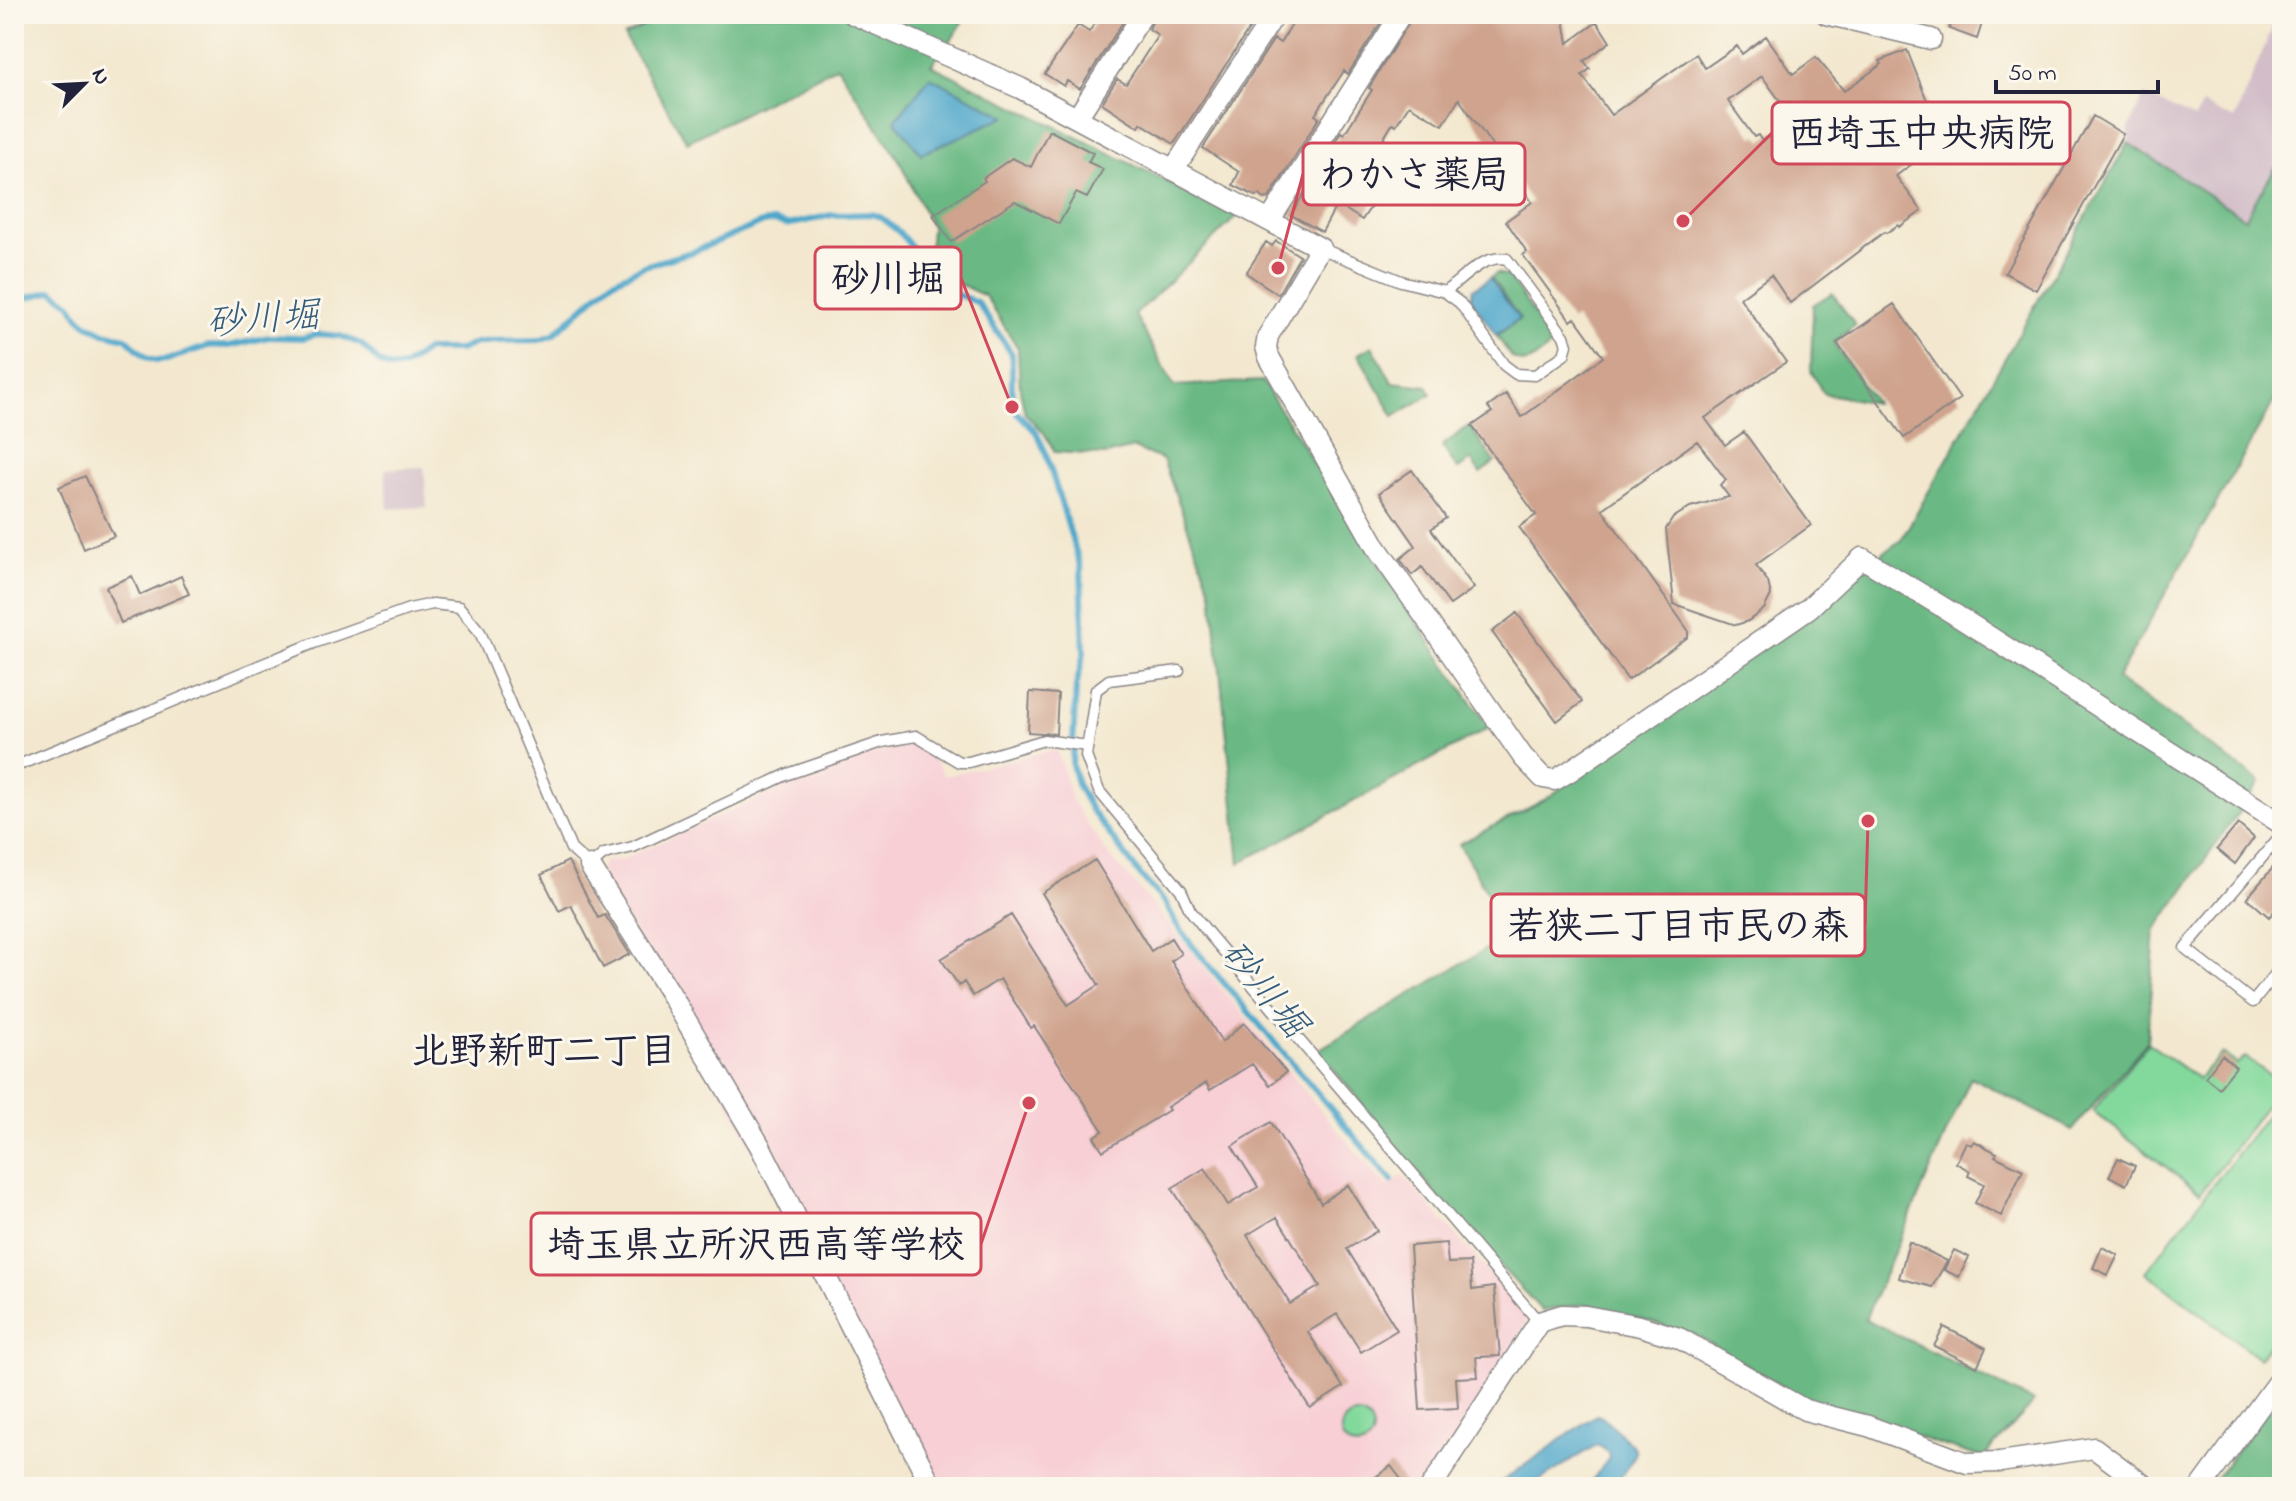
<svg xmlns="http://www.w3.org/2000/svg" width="2296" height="1501" font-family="'Indie Flower','Klee One',sans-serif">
  <rect width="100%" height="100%" fill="#fbf7ec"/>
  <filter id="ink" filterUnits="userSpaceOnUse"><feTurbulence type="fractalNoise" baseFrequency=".0125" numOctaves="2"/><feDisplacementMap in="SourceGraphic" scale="16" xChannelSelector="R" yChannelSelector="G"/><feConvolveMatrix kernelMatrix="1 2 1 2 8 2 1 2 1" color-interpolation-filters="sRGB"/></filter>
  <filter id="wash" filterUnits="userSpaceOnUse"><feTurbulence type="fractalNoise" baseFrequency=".006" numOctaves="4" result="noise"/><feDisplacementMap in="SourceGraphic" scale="32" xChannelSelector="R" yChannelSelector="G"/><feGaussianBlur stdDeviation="1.8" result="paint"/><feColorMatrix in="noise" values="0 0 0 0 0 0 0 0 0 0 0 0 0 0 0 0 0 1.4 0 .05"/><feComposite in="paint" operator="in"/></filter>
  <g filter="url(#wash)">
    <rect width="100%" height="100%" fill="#f3e8cf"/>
    <path fill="#f7cfd5" d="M918,743L929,749L944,776L1057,749L1072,801L1106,852L1149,900L1332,1124L1388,1188L1402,1175L1524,1312L1526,1324L1431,1475L1417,1487H939L600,869L604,862L621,860L823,770L866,755Z"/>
    <path fill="#d2bdc8" d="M2266,14H2282V157L2245,219L2129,143V128L2144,95L2195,119L2202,104L2234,120L2273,26L2264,20Z
      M424,467L427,507L388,509L385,469Z"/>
    <path fill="#83d99c" stroke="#527e6c" stroke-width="2" d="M2148,1043L2199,1079L2222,1053L2237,1064L2245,1057L2282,1084L2200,1193L2093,1111Z
      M2276,1103L2282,1108V1327L2259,1358L2146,1272Z
      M1341 1431a16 16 0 1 1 32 0a16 16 0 1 1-32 0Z"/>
    <path fill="#6ab984" stroke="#466e60" stroke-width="2" d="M669,14H967L952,39L931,65L1237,216L1135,315L1174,386L1262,381L1398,595L1489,728L1240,863L1212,593L1163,460L1134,448L1105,455L1055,452L1044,433L1025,413L1020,390L1018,348L985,296L948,279L929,258L931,226L898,158L837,66L687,142L624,36Z
      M2128,143L2245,218L2282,157V387L2117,679L2260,782L2155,931L2147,1042L2072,1130L1971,1077L1865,1319L2034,1402L1983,1458L1810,1403L1696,1335L1586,1304L1542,1311L1458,1221L1318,1050L1511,934L1459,844L1546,799L1901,540Z
      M1497,273L1508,276L1550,337L1549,348L1531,361L1522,363L1512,358L1497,336L1520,319L1491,277Z
      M1832,293L1855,325L1834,343L1875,403L1823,393L1811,371L1813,305Z
      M1372,346L1392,382L1427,386L1431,394L1394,416L1358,354Z
      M1469,426L1495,462L1480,473L1471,460L1458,469L1442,446Z
      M2282,1392V1487H2209Z"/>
    <path fill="#4ca6ca" stroke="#376482" stroke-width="2" d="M930,77L1006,116L921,154L895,120Z
      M1490,278L1519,319L1496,335L1471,299L1473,289Z
      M1596,1415L1603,1417L1635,1448V1455L1614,1487H1587L1609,1458L1608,1453L1598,1444L1529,1487H1494Z"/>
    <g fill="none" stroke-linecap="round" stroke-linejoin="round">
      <path stroke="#4ca6ca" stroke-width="6" d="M14,301L53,291L71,304L79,317L87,324L104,333L126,338L146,357L156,361L167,360L208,346H229L269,337L303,338L317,334L340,336L361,344L380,363L390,368L404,366L427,350H460L476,343L493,341L539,340L553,335L611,282L644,266L695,251L759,224L773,221L788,225L832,215L872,214L882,218L900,233L935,277L950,292L977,302L1012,354V407L1036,432L1045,451L1081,568L1084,653L1076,687L1072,764L1077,784L1091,810L1141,876L1166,904L1175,922L1191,944L1392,1181"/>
    </g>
    <g id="blocks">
      <path fill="#cfa38d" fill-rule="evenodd" d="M1101,14H1128L1080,89L1067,81L1064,86L1045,74L1078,25L1089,32Z
        M1156,14H1259L1174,144L1141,123L1139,127L1102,103L1117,79L1126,84L1158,35L1149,29Z
        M1299,14H1386L1348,74L1344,71L1315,115L1319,118L1269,198L1264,199L1260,195L1255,196L1233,185L1239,172L1203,148L1274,39L1280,43Z
        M1414,14H1563L1568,43L1597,22L1610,42L1584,61L1590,69L1582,75L1611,115L1696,54L1705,68L1737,46L1742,54L1766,36L1793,74L1816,57L1844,91L1882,64L1880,61L1907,50L1943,141L1896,176L1922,211L1899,227L1898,225L1886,233L1884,232L1790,303L1771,275L1740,298L1786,362L1705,418L1725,445L1744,432L1811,525L1756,565L1768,582L1771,595L1764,609L1748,621L1736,625L1674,604L1666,529L1673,518L1690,507L1729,497L1720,485L1726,480L1697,441L1602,509L1688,630V637L1628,680L1519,527L1536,515L1472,426L1492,412L1488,407L1506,394L1522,417L1603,357L1575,318L1571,321L1523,255L1527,252L1506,221L1532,202L1459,99L1443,125L1409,105L1396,125L1393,123L1351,192L1372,205L1362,220L1337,204L1322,232L1291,215L1341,132L1344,134L1372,90L1369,88ZM1762,76L1793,119L1762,141L1758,135L1754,137L1728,101Z
        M1954,14H1985L1977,39L1949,29Z
        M2093,116L2123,134L2036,290L2005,273Z
        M1049,130L1093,153L1088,162L1103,169L1087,198L1076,193L1059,224L1015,201L951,242L933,215L985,181L983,178L1012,158L1031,167Z
        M1276,241L1300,256L1278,294L1246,273L1266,242L1272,246Z
        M1894,304L1960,399L1904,438L1837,343Z
        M1412,470L1446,518L1431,529L1474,588L1450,605L1422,567L1412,575L1400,559L1416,546L1379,493Z
        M85,476L114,536L84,549L59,487Z
        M132,576L140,595L181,576L189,594L121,623L106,587Z
        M1517,613L1582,702L1557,721L1492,632Z
        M1030,692L1058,694L1056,734L1028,732Z
        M2238,824L2254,838L2235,864L2217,849Z
        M2282,857V902L2269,917L2247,898Z
        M1095,860L1151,951L1171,938L1181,954L1171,961L1222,1042L1244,1023L1286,1072L1270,1085L1252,1064L1210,1090L1206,1083L1167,1107L1169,1110L1103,1151L1094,1137L1103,1131L1034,1026L1031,1028L1000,979L973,996L964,982L959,986L941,959L1011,915L1068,1005L1099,985L1042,893Z
        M568,861L598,918L605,915L630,954L603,968L571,905L559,911L541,875Z
        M2222,1055L2236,1067L2219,1088L2205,1077Z
        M1271,1122L1321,1203L1348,1185L1377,1231L1347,1249L1397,1330L1361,1352L1337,1314L1308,1332L1343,1387L1310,1408L1172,1188L1205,1168L1228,1205L1258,1187L1232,1146ZM1277,1217L1320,1286L1290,1304L1247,1235Z
        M1974,1141L1997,1153L1995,1156L2023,1170L2001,1216L1975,1203L1984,1184L1968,1176L1970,1171L1956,1163L1966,1142L1971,1145Z
        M2118,1158L2135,1166L2126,1185L2109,1176Z
        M1909,1242L1947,1261L1932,1287L1899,1278Z
        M1446,1243L1448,1263L1470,1262L1472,1290L1494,1287L1500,1356L1476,1357L1478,1377L1456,1378L1458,1408L1420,1410L1410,1246Z
        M2102,1247L2118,1255L2108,1275L2093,1268Z
        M1954,1250L1969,1257L1959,1277L1944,1270Z
        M1944,1327L1986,1348L1977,1367L1934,1346Z
        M1391,1466L1407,1487H1362Z"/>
    </g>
  </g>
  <g filter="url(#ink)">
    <use href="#blocks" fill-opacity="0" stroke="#8a8585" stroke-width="2"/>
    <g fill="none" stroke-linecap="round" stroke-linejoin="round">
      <defs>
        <path id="lane" d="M1320,248L1401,281L1445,292L1460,303L1504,365L1516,374L1535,375L1564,355L1567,345L1564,336L1507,259C1484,254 1463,278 1445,292
          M1179,671L1109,680L1096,690L1086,756L1099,791L1181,890L1190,910L1209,934L1539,1322
          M14,767L314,643L409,609L433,604L459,607L480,632L571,849L590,866L604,854L633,847L788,774L882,742L916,736L959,762H969L1044,740L1087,746
          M2282,834L2185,948L2253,1002L2282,966"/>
        <path id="street" d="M853,14L1020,88L1320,248L1268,336L1266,347L1269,357L1376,547L1523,757L1543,778L1555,780L1570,771L1809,608L1862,558L1954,614L2282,824
          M1826,14L1931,39
          M1077,118L1143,14
          M1173,170L1275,14
          M1270,220L1401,14
          M590,866L670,993L760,1146L932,1487
          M1431,1487L1539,1322L1562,1315L1586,1316L1640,1326L1679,1338L1805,1410L1868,1426L1967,1463L2000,1462L2094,1448L2146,1487
          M2201,1487L2282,1376"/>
      </defs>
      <use href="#lane" stroke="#8a8585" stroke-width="13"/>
      <use href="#street" stroke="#8a8585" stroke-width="23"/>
      <use href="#lane" stroke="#fff" stroke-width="10"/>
      <use href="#street" stroke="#fff" stroke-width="20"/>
    </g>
  </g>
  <g text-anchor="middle" stroke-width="6" stroke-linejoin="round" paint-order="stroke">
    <g font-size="38" font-style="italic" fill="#355d7b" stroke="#fbf7ec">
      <text transform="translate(263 317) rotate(-4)" y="13">砂川堀</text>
      <text transform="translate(1265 988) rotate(50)" y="13">砂川堀</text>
    </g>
    <g font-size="38" font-weight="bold" fill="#22223b" stroke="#fbf7ec">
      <text x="544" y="1063">北野新町二丁目</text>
    </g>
  </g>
  <path fill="none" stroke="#d1495b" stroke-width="3" d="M1683 221L1772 133M1278 268L1303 174M1012 407L961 278M1868 821L1865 925M1029 1103L981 1244"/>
  <g fill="#d1495b" stroke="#fbf7ec" stroke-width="3">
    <circle cx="1683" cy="221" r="8"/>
    <circle cx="1278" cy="268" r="8"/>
    <circle cx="1012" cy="407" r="8"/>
    <circle cx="1868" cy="821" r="8"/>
    <circle cx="1029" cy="1103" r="8"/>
  </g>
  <g fill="#fbf7ec" stroke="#d1495b" stroke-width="3">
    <rect x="1772" y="102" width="298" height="62" rx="8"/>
    <rect x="1303" y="143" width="222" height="62" rx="8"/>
    <rect x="815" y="247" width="146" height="62" rx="8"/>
    <rect x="1491" y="894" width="374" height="62" rx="8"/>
    <rect x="531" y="1213" width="450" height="62" rx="8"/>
  </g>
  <g font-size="38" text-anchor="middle" font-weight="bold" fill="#22223b">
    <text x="1921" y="146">西埼玉中央病院</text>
    <text x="1414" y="187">わかさ薬局</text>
    <text x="888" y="291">砂川堀</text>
    <text x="1678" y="938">若狭二丁目市民の森</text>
    <text x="756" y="1257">埼玉県立所沢西高等学校</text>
  </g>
  <rect width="2296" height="1501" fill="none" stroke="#fbf7ec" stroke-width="48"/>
  <g transform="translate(84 84) rotate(66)" stroke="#fbf7ec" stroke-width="6" paint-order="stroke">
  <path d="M0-6L14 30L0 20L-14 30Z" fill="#22223b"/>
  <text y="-12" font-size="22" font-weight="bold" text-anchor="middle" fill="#22223b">N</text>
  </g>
  <path d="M1996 80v12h162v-12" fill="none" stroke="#22223b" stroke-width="4"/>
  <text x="2008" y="80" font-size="24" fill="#22223b" stroke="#fbf7ec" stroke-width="6" paint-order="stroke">50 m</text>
</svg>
